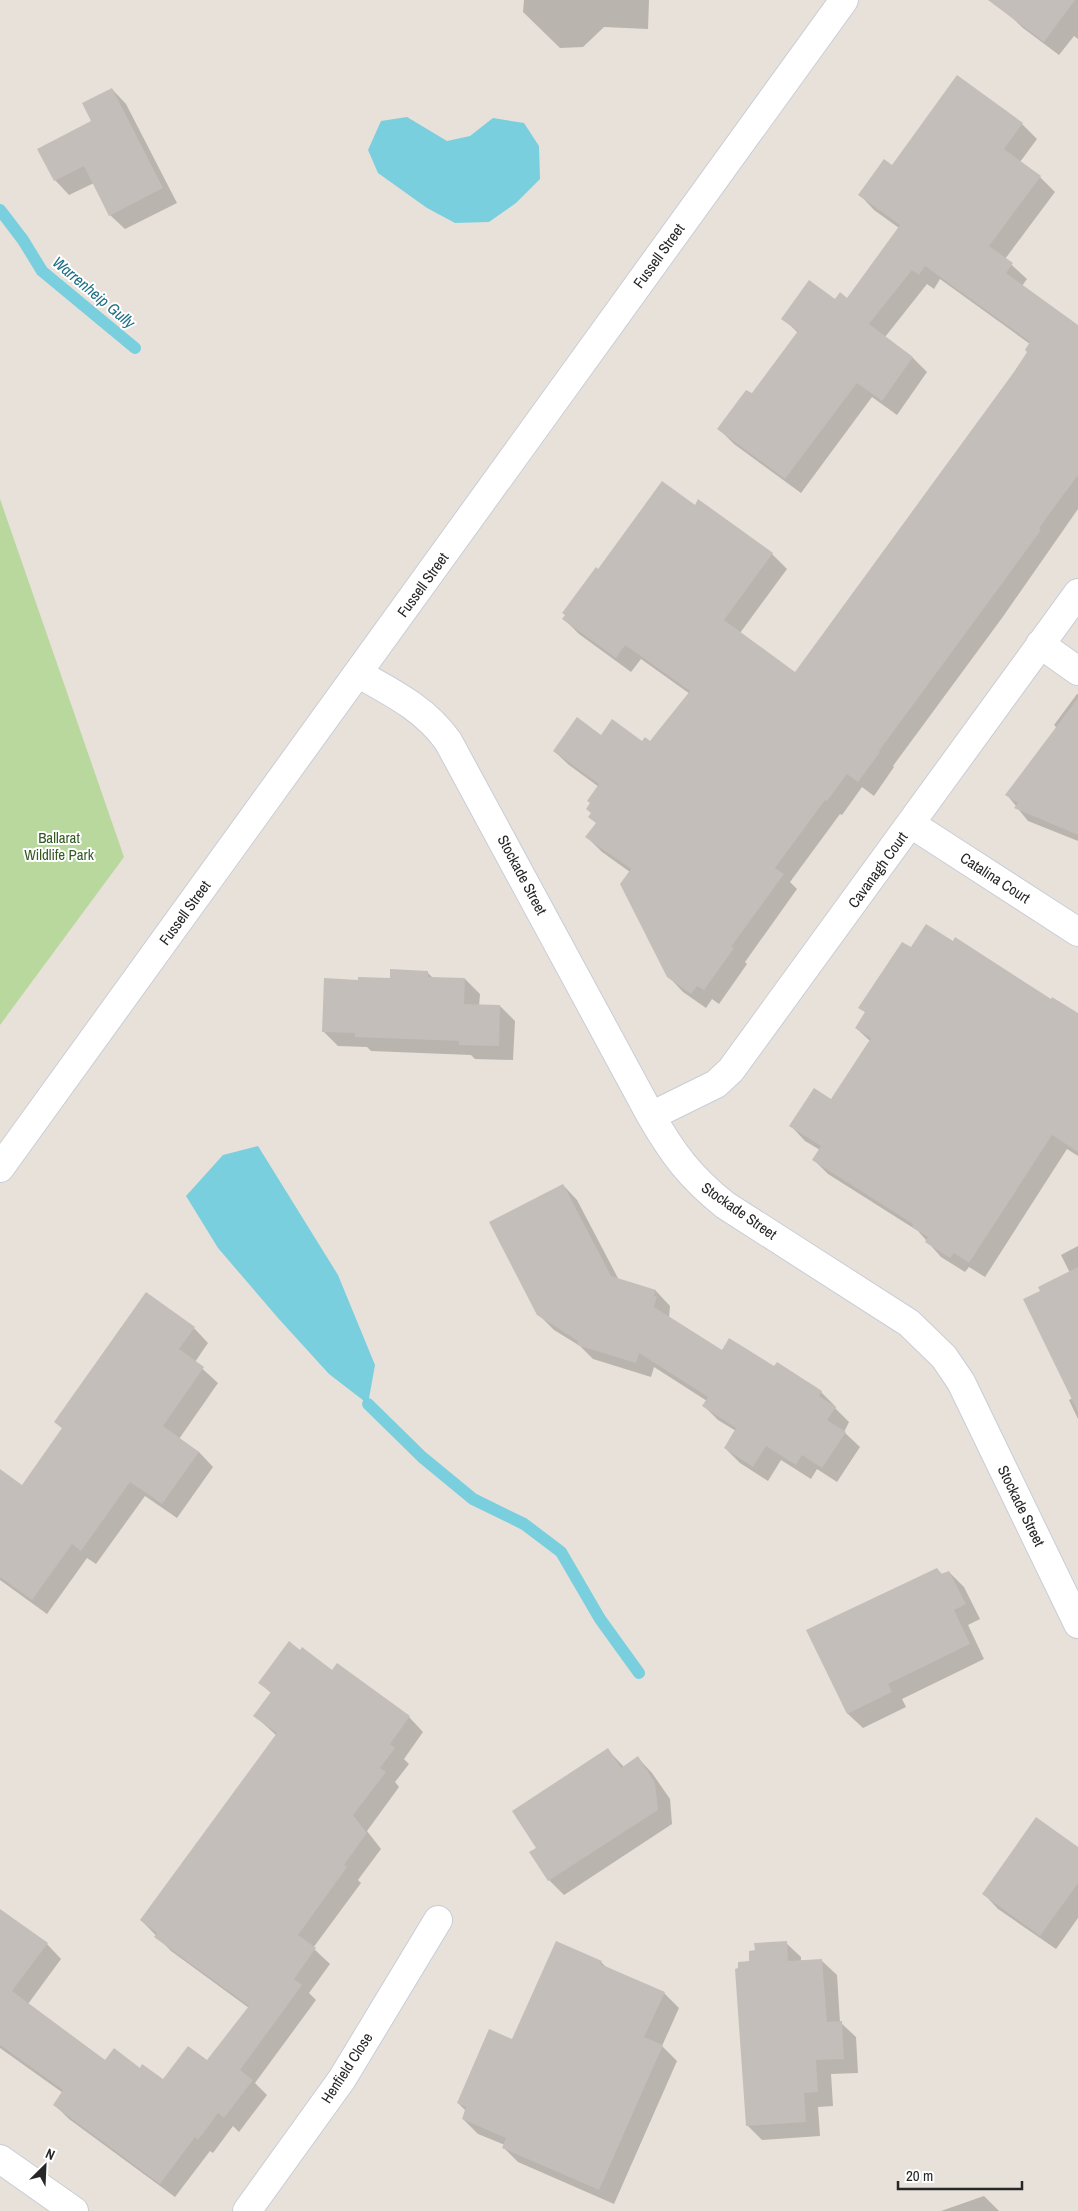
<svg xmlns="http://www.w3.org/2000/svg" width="1078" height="2211" font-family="'Archivo Narrow',sans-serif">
  <rect width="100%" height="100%" fill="#e8e1da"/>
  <path fill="#b8d89d" d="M0,499L124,857L0,1025Z"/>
  <path fill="#79cfde" d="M407,117L447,141L470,136L493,118L524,123L539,146L540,179L516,203L489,222L455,223L427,208L378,173L368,150L381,121Z
    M258,1146L338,1275L375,1365L368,1404L329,1374L278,1318L218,1248L186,1196L223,1155Z"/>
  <path fill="#0003" d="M524,0H649L648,29L604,27L583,47L560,48L523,12Z
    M1018,0H1078V39L1074,36L1059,55L1023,28L1008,14Z
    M957,77L1022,124L1037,139L1020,162L1040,177L1055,192L1005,259L1027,279L1022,286L1078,326V509L1002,618L893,766L894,767L874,796L862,787L842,815L840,814L790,882L797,889L745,962L747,964L719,1004L712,999L706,1008L683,992L668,976L630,872L602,852L587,837L597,824L599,787L569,765L554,751L601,736L651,743L690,694L641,659L631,672L579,634L564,619L598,571L695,506L772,554L787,569L740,633L795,673L1029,352L1030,344L940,279L934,289L927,284L885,337L913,358L927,372L897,415L872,397L801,493L734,444L719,429L752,395L798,333L783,318L835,301L847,299L899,228L874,210L860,195L893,167Z
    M112,89L126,104L177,203L125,229L110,215L94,183L69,195L55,180L93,122Z
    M1077,694H1078V841L1028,821L1007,795L1057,728L1054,725Z
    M427,972L433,978L465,979L480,994L479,1006H500L515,1021L513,1060L475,1059L471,1055L371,1051L367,1047L338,1046L323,1031L359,981L391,979Z
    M860,1008L1078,1021V1156L1067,1149L985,1277L969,1267L965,1272L941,1257L918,1231L828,1174L814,1160L820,1150L805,1141L791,1126L832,1101L870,1041L856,1028L866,1013Z
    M563,1185L577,1200L619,1280L656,1291L670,1306L669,1318L722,1352L774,1368L821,1392L836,1407L835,1408L849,1422L844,1432L860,1447L837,1482L817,1469L811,1479L781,1460L768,1481L740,1463L725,1448L736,1431L718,1420L704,1406L707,1401L654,1367L651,1377L593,1359L580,1346L554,1330L538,1314Z
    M1078,1246V1419L1069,1400L1073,1398L1042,1292L1070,1273L1061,1255Z
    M194,1328L208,1343L195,1362L218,1383L179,1439L199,1452L213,1467L177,1518L145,1496L96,1564L87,1558L47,1614L0,1580V1471L22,1487L63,1429L56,1422Z
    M937,1569L943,1575L949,1572L964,1587L980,1619L968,1625L984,1659L902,1699L906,1707L863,1728L848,1714L808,1631Z
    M332,1671L409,1717L423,1732L404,1759L409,1764L395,1782L399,1787L367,1831L381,1849L358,1880L361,1883L313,1948L330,1964L309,1993L316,2000L255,2083L267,2095L239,2132L233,2126L213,2153L210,2151L175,2197L69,2119L54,2104L63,2093L0,2048V1910L47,1944L61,1959L28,2004L106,2061L140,2069L163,2081L207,2062L249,2008L171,1951L141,1920L277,1736L255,1716L271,1693L260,1683Z
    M608,1750L624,1767L638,1758L652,1773L670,1799L672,1824L564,1895L549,1880L531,1852L538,1848Z
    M1078,1850V1918L1056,1949L998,1909L984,1894Z
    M786,1943L801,1957V1962L822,1961L837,1975L840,2022L856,2037L858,2073L831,2074L833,2106L818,2107L820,2136L762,2140L747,2125L751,1962Z
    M601,1962L608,1969L664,1993L679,2008L662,2046L677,2061L614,2204L518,2162L503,2147L505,2145L478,2134L463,2119L466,2111L458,2103Z
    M984,2196L999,2211H941Z"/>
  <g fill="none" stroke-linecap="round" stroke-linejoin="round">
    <path stroke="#79cfde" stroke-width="12" d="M0,210L23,240L42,271L135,348
      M368,1404L422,1457L473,1499L524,1524L561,1552L600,1619L639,1673"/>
  </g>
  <path fill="#c3beba" d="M988,0H1075L1044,42Z
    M957,75L1023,123L1004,149L1041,176L989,246L1013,263L1006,273L1078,325V475L1039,528L1041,530L987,604L879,751L880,752L858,782L847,774L827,801L825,800L775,868L784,874L731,947L734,948L704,990L697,986L691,994L667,977L620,884L631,869L585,837L596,823L588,817L591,813L586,809L590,803L587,801L599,784L553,751L577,717L601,735L612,719L642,741L645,737L650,741L690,691L625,645L616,658L562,619L565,615L562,613L596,567L598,569L662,481L695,505L698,499L773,553L724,620L795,672L1014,372L1027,352L1025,350L1030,342L925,266L919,275L912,270L869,324L913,357L882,401L857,383L785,479L717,429L746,390L752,393L798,331L781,319L809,280L835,299L840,292L847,298L900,225L858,195L884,159L892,165Z
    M112,88L163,188L109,216L84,166L54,181L37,149L91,121L82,103Z
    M1078,698V835L1014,808L1018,803L1005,795Z
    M926,924L953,941L955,937L1051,999L1052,997L1078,1013V1152L1052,1135L969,1263L954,1253L950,1258L925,1242L928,1237L912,1227L913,1224L812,1160L821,1146L789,1126L814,1088L831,1099L871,1038L855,1028L865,1012L858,1008L902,942L911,947Z
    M390,969L428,971V977L465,978L464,1004L500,1005L499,1046L459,1045V1041L355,1037V1033L322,1032L324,978L358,980V977L390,978Z
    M563,1184L611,1276L656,1290L654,1296H657L654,1307L722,1350L729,1338L774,1366L777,1362L822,1391L819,1396L836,1407L827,1420L846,1432L822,1468L802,1455L796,1465L766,1446L753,1467L724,1448L736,1428L702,1406L708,1397L639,1353L636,1363L577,1345L578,1341L537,1315L489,1222Z
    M1078,1267V1412L1023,1299L1040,1291L1038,1287Z
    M146,1292L195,1327L179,1349L204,1367L163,1426L199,1452L162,1504L130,1482L81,1551L72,1544L32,1600L0,1577V1469L22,1485L62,1428L54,1422Z
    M937,1568L941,1574L949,1571L966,1604L954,1610L970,1644L888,1684L892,1692L847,1714L806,1630Z
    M289,1641L300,1650L302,1647L332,1670L337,1663L410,1716L390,1744L395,1748L380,1768L386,1772L353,1815L367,1833L344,1865L347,1867L298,1935L316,1948L294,1979L302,1985L240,2070L253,2080L224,2118L218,2113L198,2140L195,2137L160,2184L53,2105L63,2090L0,2045V1909L48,1943L12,1991L105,2060L114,2048L140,2068L142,2064L163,2079L188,2046L207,2060L249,2006L154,1937L157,1933L140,1920L277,1733L253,1716L271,1692L258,1683Z
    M608,1748L621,1768L638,1756L655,1783L658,1810L548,1881L529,1852L536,1848L512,1811Z
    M1036,1817L1078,1847V1883L1040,1936L982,1894Z
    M556,1941L602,1961L600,1964L665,1992L644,2037L663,2045L599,2190L502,2148L506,2138L462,2119L466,2107L457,2103L489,2029L512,2039Z
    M787,1941L788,1961L822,1959L827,2022L842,2021L844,2059L816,2060L818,2092L804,2093L806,2122L746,2126L735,1969L738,1968V1962L749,1961V1951L755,1950L754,1943Z"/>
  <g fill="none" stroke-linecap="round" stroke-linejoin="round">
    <defs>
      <path id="minor" d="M1040,644L1078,671
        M359,674C393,693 425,709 448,741L651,1116C673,1154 690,1177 725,1205L909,1323L944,1357L961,1382L1078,1624
        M911,824L1078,932
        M651,1116L716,1084L731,1070L1078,593
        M0,1168L844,0
        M0,2159L74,2211
        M247,2211L342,2079L438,1920"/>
    </defs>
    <use href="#minor" stroke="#c9cdd7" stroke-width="30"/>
    <use href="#minor" stroke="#fff" stroke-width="28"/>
  </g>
  <g text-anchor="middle" stroke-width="4" stroke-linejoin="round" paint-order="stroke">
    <g font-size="15" fill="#272727" stroke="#fff">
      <text transform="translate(659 256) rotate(-54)" y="5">Fussell Street</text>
      <text transform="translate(423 585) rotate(-54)" y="5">Fussell Street</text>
      <text transform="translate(878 870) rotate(-54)" y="5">Cavanagh Court</text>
      <text transform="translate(522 875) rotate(62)" y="5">Stockade Street</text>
      <text transform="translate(995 878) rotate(33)" y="5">Catalina Court</text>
      <text transform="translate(185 913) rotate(-54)" y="5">Fussell Street</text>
      <text transform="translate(739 1211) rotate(35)" y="5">Stockade Street</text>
      <text transform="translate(1021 1506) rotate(64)" y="5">Stockade Street</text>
      <text transform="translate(347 2068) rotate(-57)" y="5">Henfield Close</text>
    </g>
    <g font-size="15" fill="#345a22" stroke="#fff">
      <text x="59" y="843">Ballarat<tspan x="59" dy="17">Wildlife Park</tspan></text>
    </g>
    <g font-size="16" font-style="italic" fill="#1d6e85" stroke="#fff">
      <text transform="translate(94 292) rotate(40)" y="6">Warrenheip Gully</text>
    </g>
  </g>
  <g transform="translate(45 2166) rotate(24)" stroke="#ffffff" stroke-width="4" paint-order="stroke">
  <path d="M0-4L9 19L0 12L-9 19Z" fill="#272727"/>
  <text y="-8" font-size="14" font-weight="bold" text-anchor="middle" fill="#272727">N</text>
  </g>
  <path d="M898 2181v8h124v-8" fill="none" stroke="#272727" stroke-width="2.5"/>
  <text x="906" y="2181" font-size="15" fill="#272727" stroke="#ffffff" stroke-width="4" paint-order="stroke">20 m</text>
</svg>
